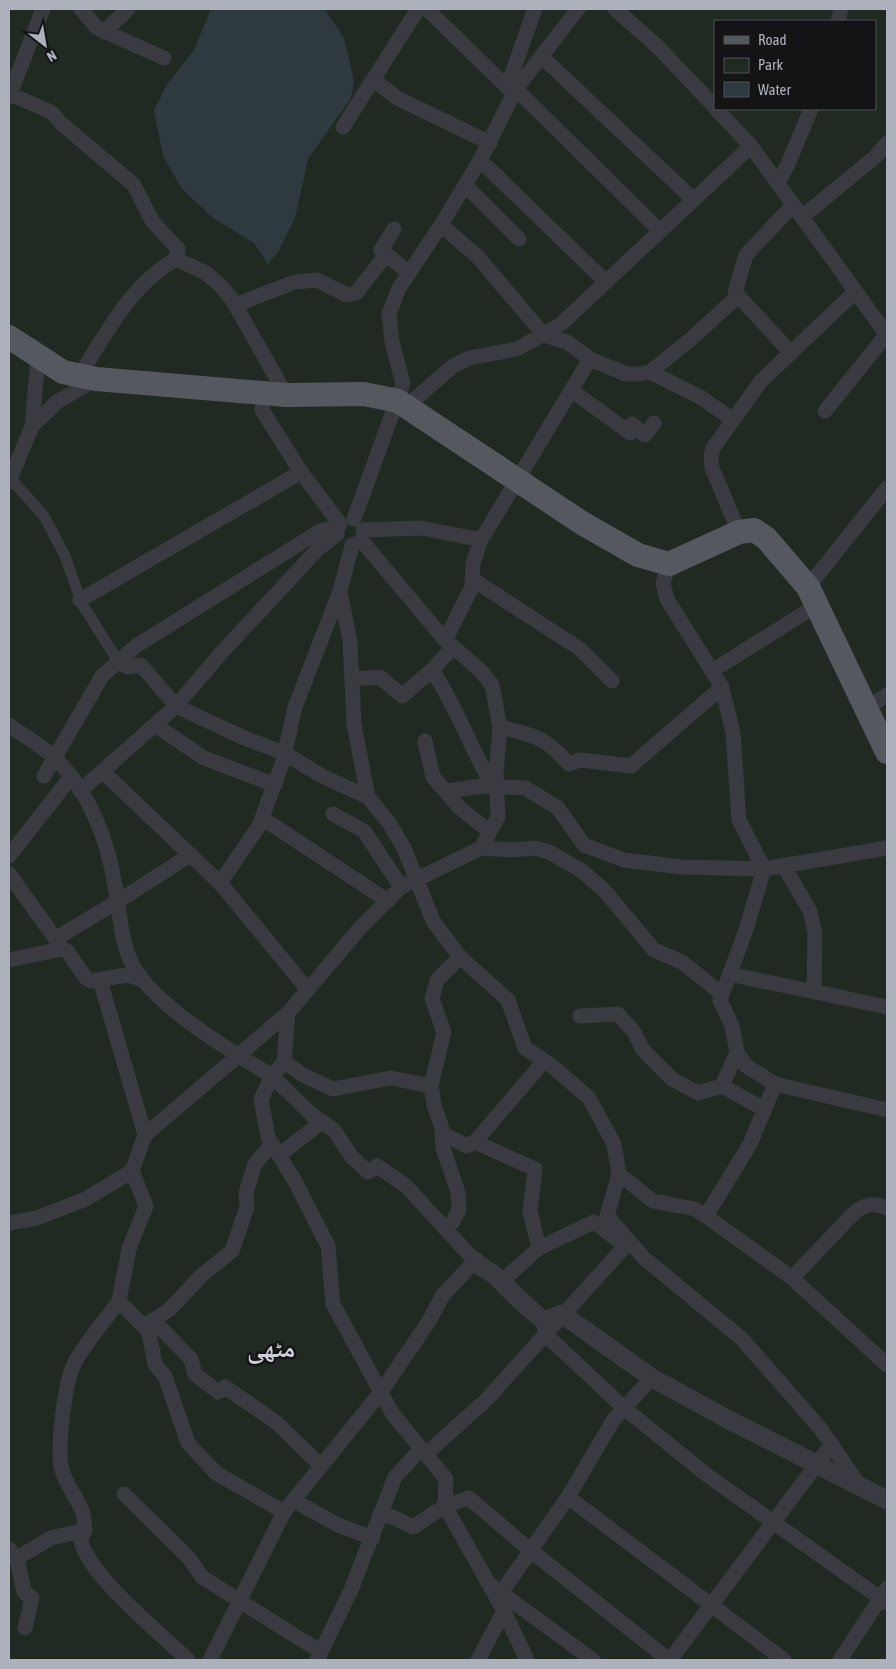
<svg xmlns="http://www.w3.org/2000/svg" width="896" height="1669" viewBox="0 0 896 1669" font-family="'Asap Condensed','Noto Naskh Arabic',sans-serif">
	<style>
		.green { fill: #212a22; fill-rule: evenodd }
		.water { fill: #2f3940 }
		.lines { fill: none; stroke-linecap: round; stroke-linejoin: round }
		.pedestrian { stroke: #3a3b40; stroke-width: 11 }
		.minor { stroke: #3a3b40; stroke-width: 15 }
		.tertiary { stroke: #3a3b40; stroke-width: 19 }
		.primary { stroke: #56585f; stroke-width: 24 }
		.labels { text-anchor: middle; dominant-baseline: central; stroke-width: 5; stroke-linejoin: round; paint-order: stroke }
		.town-label { font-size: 25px; font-weight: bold; fill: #cdd0d7; stroke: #141416 }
	</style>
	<rect width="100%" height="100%" fill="#19191b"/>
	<path class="green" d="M9,9H887V1660H9ZM715,21H875V109H715Z"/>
	<path class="water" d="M211,9H326V11L344,38L354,80L351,98L308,159L295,218L278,252L268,264L254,243L213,218L182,189L163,156L154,110L168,83L194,50Z"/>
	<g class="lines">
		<path class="pedestrian" d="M10,478L44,516L65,556L82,604L118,661"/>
		<path class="minor" d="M81,9L97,28L164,58
			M427,9L514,94
			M535,9L511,76L516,89L660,231
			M615,9L657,46L715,107
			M838,21L841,9
			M104,32L128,9
			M541,56L694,200
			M374,80L397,98L490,143
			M10,94L51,112L62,124L134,185L152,221L178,249L176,259L206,273L221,286L233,301L286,395
			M9,97L43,9
			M716,109L751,146L887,335
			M343,127L418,9
			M480,160L606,282
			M778,183L788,164L811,109
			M465,185L519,239
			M802,217L875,157L887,143
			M441,225L478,257L544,335L567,342L590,359L626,374H640L650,372L691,339L738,296
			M394,229L381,250L409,273
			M235,305L295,282L317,280L347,295L356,293L386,255
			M791,353L735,292L746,255L793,205
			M650,372L702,398L733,420
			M79,376C107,333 130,285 176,259
			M571,390L630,433L632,424L645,435L654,423
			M265,393L262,410L301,472L340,524
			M406,407L453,366L469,358L517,349L561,324L751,146
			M825,411L887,334
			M32,426L57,402L96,379
			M9,482L32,426L38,358
			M354,519L403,384L392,342L389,314L399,288L441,225L480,160L516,89L578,9
			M363,530L422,528L481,540
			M739,532L712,468L711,457L713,448L761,381L855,292
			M337,534L318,549L222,652L176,706L242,737L284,753L324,777L368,797L389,823L404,848L433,921L460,957L508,1000L525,1048L551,1065L589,1098L614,1144L619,1174L607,1216L644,1258L742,1339L820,1428L859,1485
			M361,540L445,640L481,671L492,685L500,727L496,773L498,817L481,848
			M352,545L340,591L350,641L354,724L368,797
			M669,564L663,583L667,599L722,687L733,733L739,820L764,869L887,848
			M472,579L580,649L612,681
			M808,587L887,488
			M80,600L301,472
			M445,640L472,587L473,563L481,540L590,359
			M432,670C457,707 470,748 493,786
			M712,671L817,605
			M352,679L380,677L402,696L432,670L453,647
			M866,708L887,695
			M9,725C25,737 46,748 60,763C91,796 108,842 115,886C121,917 120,953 142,979C172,1016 232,1052 272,1076L261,1099L268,1137L296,1183L328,1246L333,1304L392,1413L446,1479L445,1506L504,1611L527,1660
			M155,725L204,758L275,785
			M500,727C535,736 544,736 569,764L580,760L631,766L722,687
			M425,741L433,777L460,808L490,832
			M102,771L220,883L308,990
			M44,776L102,676L136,646L320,531L338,528
			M80,791L176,706L141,665L127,667L118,661
			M447,791L482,786L525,788L558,808L584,845L624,860L682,867L764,869L746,930L720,1000L732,1026L737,1052L745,1065L775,1084L887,1110
			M333,814L364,831L401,887
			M262,818L388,901
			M9,856L71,777
			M784,866L810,911L815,933L814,992
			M9,874L60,945
			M220,883L259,826L283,761L295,707L340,591
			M55,939L117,902L190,855
			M9,960L62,949L67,951L86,978L91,981L127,975L141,979
			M729,974L887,1007
			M100,980L145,1135
			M580,1016L618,1014L634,1032L643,1050L672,1079L698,1093L722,1086L737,1052
			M284,1062L303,1075L333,1089L391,1078L431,1086
			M722,1086L764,1109
			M443,1134L467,1146L475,1142L535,1169L530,1211L539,1248
			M475,1142L544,1061
			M279,1155L322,1122
			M132,1171L146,1206L129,1249L119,1301L149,1332L155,1365L165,1376L188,1443L216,1473L284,1512
			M619,1174L653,1201L695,1209L706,1216L792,1278L887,1365
			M706,1216L750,1144L775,1084
			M9,1223L37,1218L86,1199L132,1171L145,1135L288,1013L361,927L401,887L481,848L512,850L536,848L551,853L582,871L604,890L654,950L682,962L722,994
			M445,1227L453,1222L459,1209L458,1192L443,1148L442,1128L434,1105L431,1086L444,1032L432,999L437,980L460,957
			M792,1278L855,1212C867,1203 874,1203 887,1208
			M501,1282L539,1248L594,1222L622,1243
			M119,1301C107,1318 82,1347 74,1364C65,1383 56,1450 62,1470C70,1498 93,1508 81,1541C89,1576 160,1633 188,1660
			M153,1320L191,1359L195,1374L218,1392L225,1387L277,1423L321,1466
			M544,1321L545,1334L624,1408L707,1475L887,1603
			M144,1326L169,1310L202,1275L232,1251L247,1207L246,1192L255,1164L272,1144
			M426,1454L486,1400L629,1242
			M124,1494L189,1558L202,1577L321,1652
			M568,1497L784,1660
			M293,1500L338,1525L373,1538
			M380,1514L393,1517L413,1527L445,1506L469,1498L530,1550L669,1660
			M9,1549L17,1558L24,1592L32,1598L25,1628
			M17,1558L51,1538L85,1530
			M493,1587L593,1660
			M501,1593L568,1497L614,1419L652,1378
			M210,1660L284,1512L381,1392L429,1321L443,1295L475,1261L406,1186L377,1166L368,1172L351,1156L334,1130L312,1115L272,1076L284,1062L288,1013
			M317,1660L351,1590L395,1477L421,1449
			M478,1660L504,1611
			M670,1660L832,1444
			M840,1660L887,1588"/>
		<path class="tertiary" d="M475,1261C481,1269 490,1270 497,1277C512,1293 527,1307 544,1321L562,1314L652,1378L733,1422L887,1500"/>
		<path class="primary" d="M9,337L63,372L96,379L286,395L364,394L398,401L582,523L638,555L669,564L739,532L754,530L766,538L808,587L887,752"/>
	</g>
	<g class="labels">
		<g class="town-label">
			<text x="271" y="1348">مٹھی</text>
		</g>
	</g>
	<rect width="896" height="1669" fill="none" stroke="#acb1bb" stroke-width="20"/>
	<rect x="714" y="20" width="162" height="90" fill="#141416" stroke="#515358"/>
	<rect x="724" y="36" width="25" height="8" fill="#56585f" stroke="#515358"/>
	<text x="758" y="45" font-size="15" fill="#acb1bb">Road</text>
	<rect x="724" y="58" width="25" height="15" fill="#212a22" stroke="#515358"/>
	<text x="758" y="70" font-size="15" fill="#acb1bb">Park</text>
	<rect x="724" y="82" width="25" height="15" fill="#2f3940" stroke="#515358"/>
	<text x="758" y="95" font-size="15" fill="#acb1bb">Water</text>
	<g transform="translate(45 45) rotate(149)" stroke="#141416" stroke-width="4" paint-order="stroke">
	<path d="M0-4L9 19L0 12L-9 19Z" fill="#acb1bb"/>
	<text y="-8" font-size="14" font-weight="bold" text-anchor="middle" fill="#acb1bb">N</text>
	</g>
</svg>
